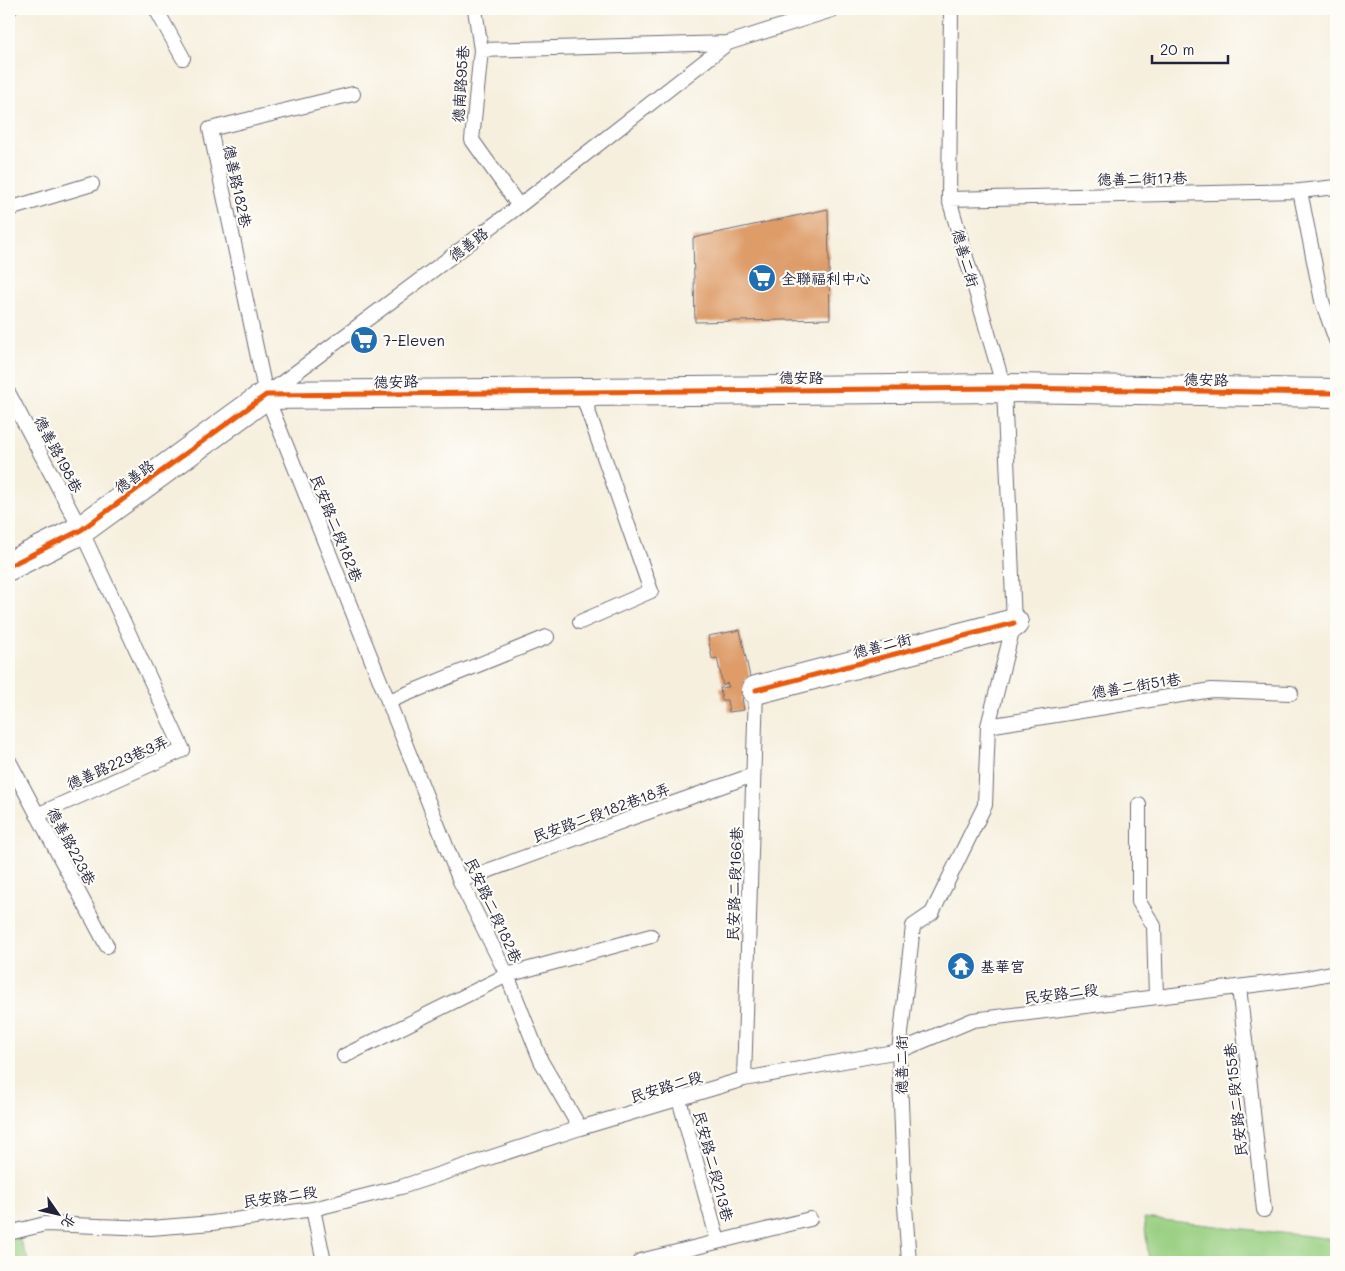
<svg xmlns="http://www.w3.org/2000/svg" width="1345" height="1271" viewBox="0 0 1345 1271" font-family="Mali,'LXGW WenKai TC',sans-serif">
	<style>
		.green { fill: #98cf81; stroke: #5d785e }
		.building { fill: #de9c69 }
		.lines { fill: none; stroke-linecap: round; stroke-linejoin: round }
		.lane-casing { stroke: #6c6a74; stroke-width: 16 }
		.street-casing { stroke: #6c6a74; stroke-width: 30 }
		.lane { stroke: #fff; stroke-width: 14 }
		.street { stroke: #fff; stroke-width: 28 }
		.cycleway-casing { stroke: #fdfcf7; stroke-width: 8 }
		.cycleway { stroke: #e8590c; stroke-width: 5 }
		.labels { text-anchor: middle; dominant-baseline: central; stroke-width: 4.5; stroke-linejoin: round; paint-order: stroke }
		.street-label { font-size: 15px; fill: #22223b; stroke: #fdfcf7 }
		.poi-label { font-size: 15px; fill: #22223b; stroke: #fdfcf7; text-anchor: start }
	</style>
	<rect width="100%" height="100%" fill="#fdfcf7"/>
	<filter id="ink" filterUnits="userSpaceOnUse"><feTurbulence type="fractalNoise" baseFrequency=".02" numOctaves="2"/><feDisplacementMap in="SourceGraphic" scale="10" xChannelSelector="R" yChannelSelector="G"/><feConvolveMatrix kernelMatrix="1 2 1 2 8 2 1 2 1" color-interpolation-filters="sRGB"/></filter>
	<filter id="wash" filterUnits="userSpaceOnUse"><feTurbulence type="fractalNoise" baseFrequency=".0096" numOctaves="4" result="noise"/><feDisplacementMap in="SourceGraphic" scale="20" xChannelSelector="R" yChannelSelector="G"/><feGaussianBlur stdDeviation="1.12" result="paint"/><feColorMatrix in="noise" values="0 0 0 0 0 0 0 0 0 0 0 0 0 0 0 0 0 1.4 0 .05"/><feComposite in="paint" operator="in"/></filter>
	<g filter="url(#wash)">
		<rect width="100%" height="100%" fill="#f6efde"/>
		<path class="green" d="M9,1215L29,1262H9Z
			M1144,1218L1336,1239V1262H1149Z"/>
		<g id="blocks">
			<path class="building" d="M828,209L830,319L695,322L693,238Z
				M740,630L750,677L746,679L749,696L742,698L744,710L729,712L727,700H722L720,688L729,687L727,683L723,686L717,658L712,659L708,636Z"/>
		</g>
	</g>
	<g filter="url(#ink)">
		<use href="#blocks" fill-opacity="0" stroke="#6c6a74" stroke-width="1"/>
		<g class="lines">
			<g class="lane-casing">
				<path id="lane" d="M9,9H10
					M156,9L183,58
					M475,9L481,50L472,140L519,206
					M481,50L728,43
					M353,94L210,129L266,395L460,881L507,975L541,1061L580,1128
					M1300,191L1322,301L1336,340
					M949,199L1300,191L1336,187
					M9,209L92,184
					M271,391L519,206L728,43L835,9
					M9,394L81,530L183,750L37,815
					M580,622L651,591L581,391
					M389,701L547,637
					M988,726L1212,690L1291,693
					M9,761L107,946
					M1139,805V902L1154,926L1156,997
					M460,881L634,817L753,775
					M1239,987L1264,1210
					M344,1056L507,975L651,936
					M744,1079L756,690
					M679,1099L718,1241
					M313,1209L324,1262
					M9,1233L45,1224L151,1228L212,1223L313,1209L401,1187L580,1128L744,1079L899,1051L973,1020L1301,979L1336,972
					M640,1261L810,1219
					M909,1262L905,1206L899,1051L913,926L932,913L985,805L988,726L1014,623L1004,388L949,199L951,9"/>
			</g>
			<g class="street-casing">
				<path id="street" d="M9,566L81,530L266,395L1004,388L1336,393
					M756,690L1014,623"/>
			</g>
			<use href="#lane" class="lane"/>
			<use href="#street" class="street"/>
			<g class="cycleway-casing">
				<path id="cycleway" d="M9,566L81,530L266,395L1004,388L1336,393
					M756,690L1014,623"/>
			</g>
			<use href="#cycleway" class="cycleway"/>
		</g>
	</g>
	<defs>
		<g id="supermarket-disc" transform="scale(1.4375)"><circle r="9.5" fill="#1f6fb2" stroke="#fdfcf7"/><path d="M-6-5.5h2.5l.6 2H6L4.5 2H-2.5L-4.4-4H-6ZM-1.5 3.2a1.3 1.3 0 1 0 .1 0ZM3 3.2a1.3 1.3 0 1 0 .1 0Z" fill="#fff"/></g>
		<g id="temple-disc" transform="scale(1.4375)"><circle r="9.5" fill="#1f6fb2" stroke="#fdfcf7"/><path d="M0-6L5-2H3V0L6.5 2.5H4V6H1.5V3h-3V6H-4V2.5H-6.5L-3 0V-2H-5Z" fill="#fff"/></g>
	</defs>
	<g fill-rule="evenodd">
		<use href="#supermarket-disc" x="762" y="278"/>
		<use href="#supermarket-disc" x="364" y="340"/>
		<use href="#temple-disc" x="961" y="966"/>
	</g>
	<g class="labels">
		<g class="street-label">
			<text transform="translate(460 84) rotate(-86)">德南路95巷</text>
			<text transform="translate(1142 178) rotate(-1)">德善二街17巷</text>
			<text transform="translate(238 186) rotate(78)">德善路182巷</text>
			<text transform="translate(468 244) rotate(-37)">德善路</text>
			<text transform="translate(966 258) rotate(74)">德善二街</text>
			<text x="801" y="377">德安路</text>
			<text transform="translate(1206 379) rotate(1)">德安路</text>
			<text transform="translate(396 381) rotate(-1)">德安路</text>
			<text transform="translate(59 454) rotate(62)">德善路198巷</text>
			<text transform="translate(134 476) rotate(-36)">德善路</text>
			<text transform="translate(337 528) rotate(68)">民安路二段182巷</text>
			<text transform="translate(882 645) rotate(-14)">德善二街</text>
			<text transform="translate(1136 685) rotate(-9)">德善二街51巷</text>
			<text transform="translate(117 762) rotate(-24)">德善路223巷3弄</text>
			<text transform="translate(601 812) rotate(-20)">民安路二段182巷18弄</text>
			<text transform="translate(72 846) rotate(62)">德善路223巷</text>
			<text transform="translate(734 884) rotate(-88)">民安路二段166巷</text>
			<text transform="translate(494 910) rotate(65)">民安路二段182巷</text>
			<text transform="translate(1061 993) rotate(-7)">民安路二段</text>
			<text transform="translate(901 1065) rotate(-90)">德善二街</text>
			<text transform="translate(666 1086) rotate(-17)">民安路二段</text>
			<text transform="translate(1235 1100) rotate(-96)">民安路二段155巷</text>
			<text transform="translate(714 1166) rotate(75)">民安路二段213巷</text>
			<text transform="translate(280 1196) rotate(-8)">民安路二段</text>
		</g>
		<g class="poi-label">
			<text x="781" y="278">全聯福利中心</text>
			<text x="383" y="340">7-Eleven</text>
			<text x="980" y="966">基華宮</text>
		</g>
	</g>
	<rect width="1345" height="1271" fill="none" stroke="#fdfcf7" stroke-width="30"/>
	<g transform="translate(58 1214) rotate(124)" stroke="#fdfcf7" stroke-width="4" paint-order="stroke">
	<path d="M0-4L9 19L0 12L-9 19Z" fill="#22223b"/>
	<text y="-8" font-size="14" font-weight="bold" text-anchor="middle" fill="#22223b">北</text>
	</g>
	<path d="M1152 55v8h76v-8" fill="none" stroke="#22223b" stroke-width="2.5"/>
	<text x="1160" y="55" font-size="15" fill="#22223b" stroke="#fdfcf7" stroke-width="4" paint-order="stroke">20 m</text>
</svg>
